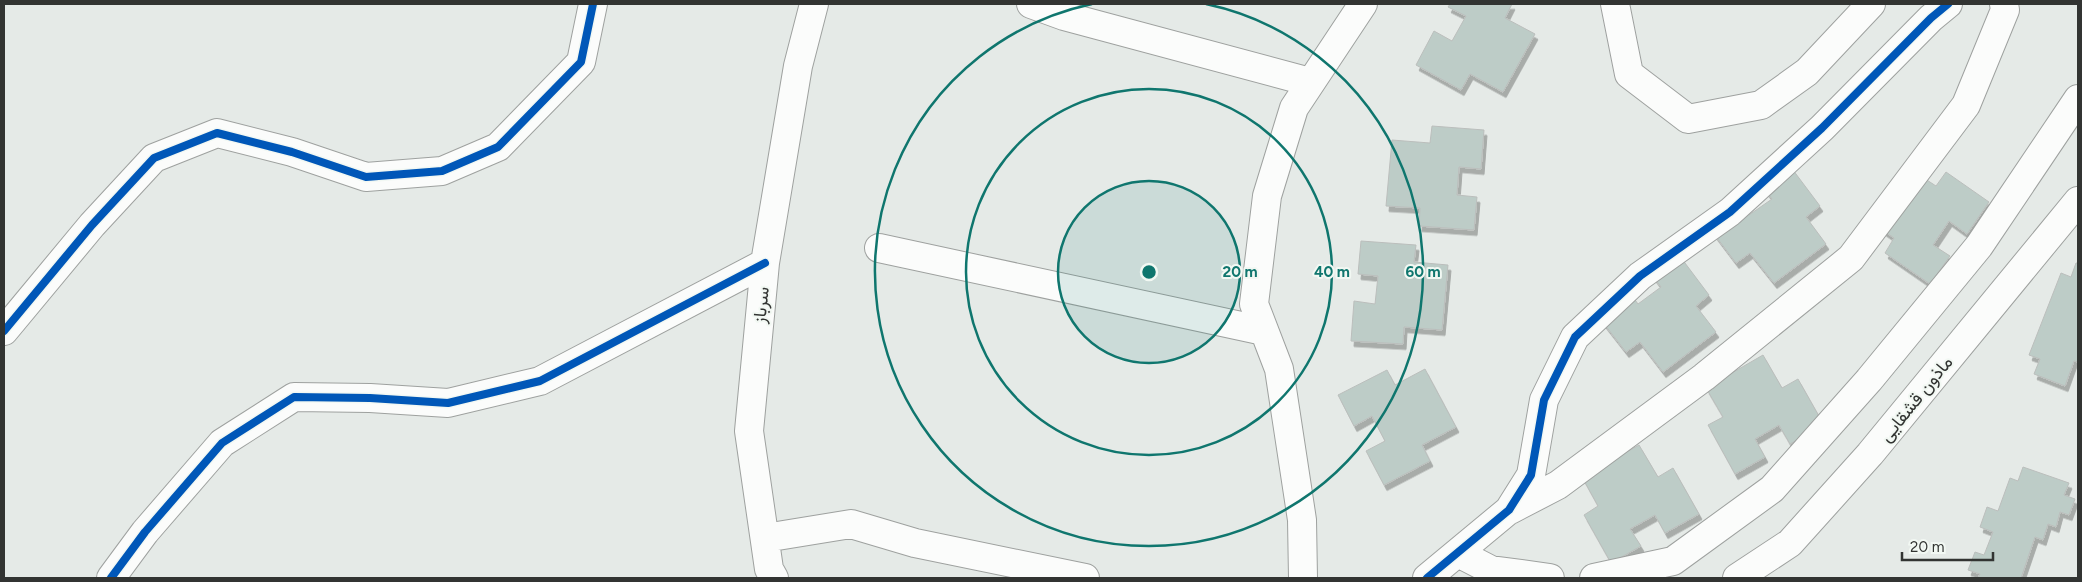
<svg xmlns="http://www.w3.org/2000/svg" width="2082" height="582" viewBox="0 0 2082 582" font-family="Figtree,Vazirmatn,sans-serif">
	<style>
		.building { fill: #bdccc7; stroke: #bbbebc; filter: url(#shadow) }
		.lines { fill: none; stroke-linecap: round; stroke-linejoin: round }
		.minor-casing { stroke: #9ea19f; stroke-width: 30 }
		.minor { stroke: #fbfcfb; stroke-width: 28 }
		.cycleway-casing { stroke: #f2f8f3; stroke-width: 11 }
		.cycleway { stroke: #0057b8; stroke-width: 8 }
		.ring { fill: none; stroke: #0f766e; stroke-width: 2.5 }
		.labels { text-anchor: middle; dominant-baseline: central; stroke-width: 4; stroke-linejoin: round; paint-order: stroke }
		.street-label { font-size: 18px; fill: #323432; stroke: #f2f8f3 }
		.centre { fill: #0f766e; stroke: #f2f8f3; stroke-width: 2.5 }
		.ring-label { font-size: 15px; text-anchor: middle; font-weight: bold; fill: #0f766e; stroke: #f2f8f3; stroke-width: 4; stroke-linejoin: round; paint-order: stroke }
	</style>
	<defs>
		<filter id="shadow"><feDropShadow dx="3" dy="5.5" stdDeviation="0" flood-color="#0004"/></filter>
	</defs>
	<rect width="100%" height="100%" fill="#e5eae7"/>
	<path class="building" d="M1450,4H1512L1505,18L1535,34L1503,92L1470,74L1461,90L1416,65L1434,31L1452,41L1466,16L1448,7Z
		M1432,126L1484,130L1481,169L1459,167L1457,195L1477,197L1474,230L1419,226L1420,208L1386,206L1392,140L1430,143Z
		M1787,162L1820,206L1806,217L1826,244L1774,283L1750,253L1736,263L1705,222L1736,199L1749,215L1772,199L1760,183Z
		M1904,165L1936,186L1946,172L1989,202L1967,234L1949,221L1933,245L1950,256L1930,284L1885,253L1894,238L1867,219Z
		M1361,241L1416,245L1414,262L1448,265L1442,330L1404,327L1403,344L1351,341L1354,301L1375,304L1378,276L1358,274Z
		M1676,251L1709,295L1696,306L1716,332L1663,372L1640,342L1626,352L1594,311L1626,287L1638,304L1661,287L1649,271Z
		M2076,263H2078V362L2074,361L2065,386L2034,374L2040,359L2029,355L2061,273L2071,277Z
		M1763,355L1782,388L1798,379L1824,425L1790,444L1779,425L1755,439L1765,457L1735,474L1708,425L1723,417L1706,388Z
		M1425,369L1456,427L1422,445L1430,461L1384,485L1366,451L1385,441L1372,416L1354,426L1338,395L1387,370L1395,385Z
		M1639,445L1658,477L1673,468L1699,514L1665,533L1655,515L1630,529L1641,546L1611,563L1584,515L1598,506L1582,477Z
		M2023,467L2069,483L2064,495L2075,499L2069,515L2060,512L2056,527L2048,524L2043,540L2035,537L2021,578H1978L1980,574L1968,570L1975,552L1984,555L1993,532L1980,527L1987,507L1998,511L2010,478L2018,481Z"/>
	<g class="lines">
		<g class="minor-casing">
			<path id="minor" d="M1031,4L1064,16L1310,82
				M1615,4L1629,74L1688,119L1761,105L1807,72L1871,4
				M879,248L1264,331
				M4,331L92,225L154,158L217,133L292,152L366,177L442,171L498,147L581,62L593,4
				M1510,510L1558,485L1704,377L1851,258L1966,105L2005,10L2004,4
				M765,538L851,524L915,543L1085,578
				M1458,553L1491,570L1550,578
				M111,578L145,532L222,443L294,397L370,398L448,403L540,381L765,263
				M774,578L769,569L749,431L765,263L798,66L814,4
				M1303,578L1302,520L1279,369L1254,304L1267,196L1294,108L1363,4
				M1427,578L1509,510L1531,475L1544,400L1575,337L1640,276L1730,212L1822,128L1931,18L1948,4
				M1594,578L1673,561L1772,489L1869,380L1979,246L2078,99
				M1737,578L1790,543L1870,454L2078,201"/>
		</g>
		<use href="#minor" class="minor"/>
		<g class="cycleway-casing">
			<path id="cycleway" d="M4,331L92,225L154,158L217,133L292,152L366,177L442,171L498,147L581,62L593,4
				M111,578L145,532L222,443L294,397L370,398L448,403L540,381L765,263
				M1427,578L1509,510L1531,475L1544,400L1575,337L1640,276L1730,212L1822,128L1931,18L1948,4"/>
		</g>
		<use href="#cycleway" class="cycleway"/>
	</g>
	<circle cx="1149" cy="272" r="91" fill="#0f766e" fill-opacity=".12"/>
	<g class="ring">
		<circle cx="1149" cy="272" r="91"/>
		<circle cx="1149" cy="272" r="183"/>
		<path d="M1206 4A274 274 0 1 1 1092 4"/>
	</g>
	<g class="labels">
		<g class="street-label">
			<text transform="translate(761 305) rotate(-84)">سرباز</text>
			<text transform="translate(1916 399) rotate(-51)">ماذون قشقایی</text>
		</g>
	</g>
	<circle cx="1149" cy="272" r="8" class="centre"/>
	<g class="ring-label">
		<text x="1240" y="277">20 m</text>
		<text x="1332" y="277">40 m</text>
		<text x="1423" y="277">60 m</text>
	</g>
	<rect width="2082" height="582" fill="none" stroke="#323432" stroke-width="10"/>
	<path d="M1902 552v8h91v-8" fill="none" stroke="#323432" stroke-width="2.5"/>
	<text x="1910" y="552" font-size="15" fill="#323432" stroke="#f2f8f3" stroke-width="4" paint-order="stroke">20 m</text>
</svg>
